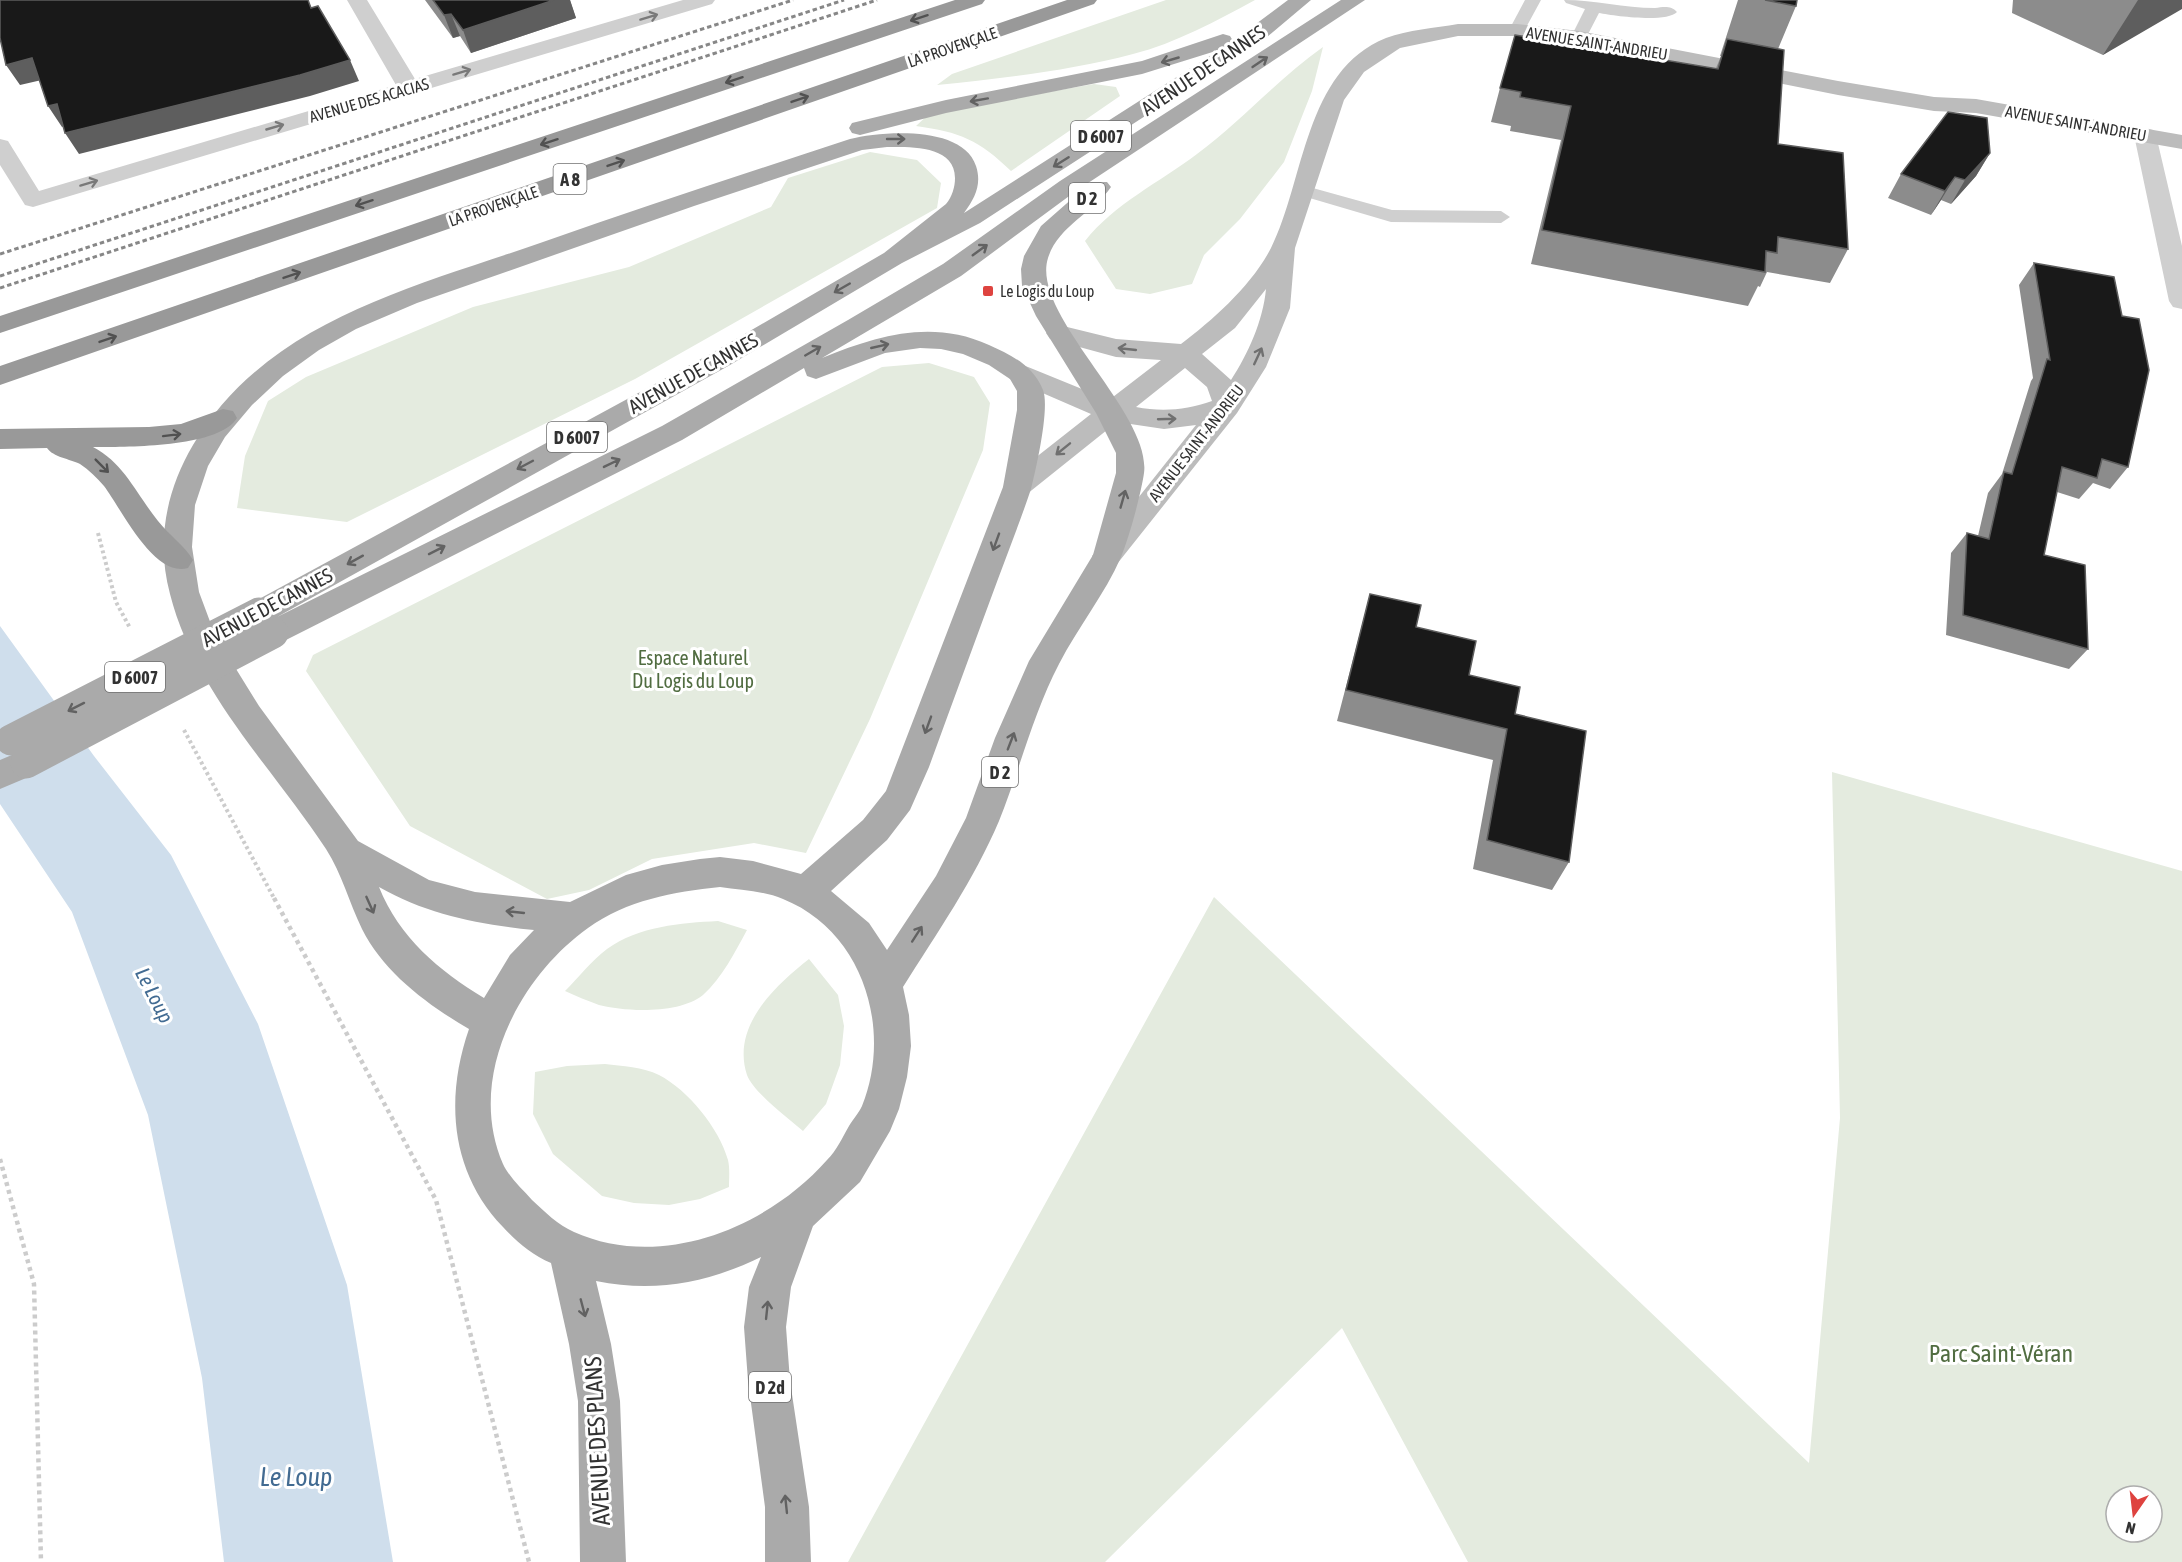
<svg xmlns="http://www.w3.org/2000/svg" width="2182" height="1562" viewBox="0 0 2182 1562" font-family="'Asap Condensed',sans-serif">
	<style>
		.green { fill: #e4ebdf; fill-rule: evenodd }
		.water { fill: #cfdeec }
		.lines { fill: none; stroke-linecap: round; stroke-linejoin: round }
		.path-far1 { stroke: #ccc; stroke-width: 4; stroke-dasharray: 3 3; stroke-linecap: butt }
		.path { stroke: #ccc; stroke-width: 4.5; stroke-dasharray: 4 4; stroke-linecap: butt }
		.lane { fill: #cfcfcf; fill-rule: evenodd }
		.street { fill: #cfcfcf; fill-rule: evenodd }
		.secondary { fill: #bcbcbc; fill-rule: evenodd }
		.primary { fill: #aaa; fill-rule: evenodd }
		.highway { fill: #999; fill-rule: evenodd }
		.rail { stroke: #878787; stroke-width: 3; stroke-dasharray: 4.5 3; stroke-linecap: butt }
		.primary-bridge { stroke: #aaa; stroke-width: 31 }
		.wall { fill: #8c8c8c }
		.shaded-wall { fill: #5e5e5e }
		.building { fill: #191919; stroke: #5e5e5e; stroke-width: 1.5 }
		.oneway { stroke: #797979 }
		.oneway2 { stroke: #515151 }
		.oneway3 { stroke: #626262 }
		.oneway4 { stroke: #707070 }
		.poi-dot { fill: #de433f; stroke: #fff; stroke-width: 2 }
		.labels { text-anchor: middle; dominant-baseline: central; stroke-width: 6; stroke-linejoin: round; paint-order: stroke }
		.far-street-label { font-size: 16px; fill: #323232; stroke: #fff }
		.far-poi-label { font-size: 16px; fill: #323232; stroke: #fff; text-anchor: start }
		.shield { fill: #fff; stroke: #707070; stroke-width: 1.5 }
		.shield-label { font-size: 18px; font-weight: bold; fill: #323232 }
		.street-label { font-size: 20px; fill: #323232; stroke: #fff }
		.park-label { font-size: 20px; fill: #516d41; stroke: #fff }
		.water-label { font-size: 21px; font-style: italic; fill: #426b92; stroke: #fff }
		.near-park-label { font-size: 24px; fill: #516d41; stroke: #fff }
		.near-street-label { font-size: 24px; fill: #323232; stroke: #fff }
		.near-water-label { font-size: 26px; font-style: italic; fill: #426b92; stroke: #fff }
	</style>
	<rect width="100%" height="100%" fill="#fff"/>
	<path class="green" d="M1166,0H1255C1216,21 1176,43 1133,54C1069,71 1003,78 937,85L952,74Z
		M1323,47L1312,91L1284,162L1240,219L1204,255L1192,284L1150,294L1116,289L1085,241C1114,204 1160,182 1197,154C1241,121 1278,79 1323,47Z
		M1094,84L1116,87L1120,96L1011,171C979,140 960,132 916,126L930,113Z
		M870,152L917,160L941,183L937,208L635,379L347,522L237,508L245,456L268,401L306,377L473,307L629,267L771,207L788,178Z
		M929,363L974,377L990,403L983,450L870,719L806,853L754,843L652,859L589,890L547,899L410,826L306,671L313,655L882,367Z
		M1832,772L2182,871V1562H1468L1342,1328L1105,1562H848L1214,897L1809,1463L1840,1118ZM2116,1496H2152V1532H2116Z
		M718,921L747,930C735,952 722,978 703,995C680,1014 626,1012 599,1005C588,1001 576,996 565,991C578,978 592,960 607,949C639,926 681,923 718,921Z
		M809,959L838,995L844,1026L840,1065L826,1104L803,1131C789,1119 753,1092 747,1075C731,1026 775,986 809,959Z
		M605,1064C622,1066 643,1067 659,1075C688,1090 719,1128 728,1160C730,1168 729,1179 729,1187L700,1199L669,1205L634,1203L602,1196L553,1154L533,1114L535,1072L567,1066Z"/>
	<path class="water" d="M0,626L94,756L171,855L258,1024L347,1285L393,1562H224L202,1378L148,1115L72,912L0,804Z"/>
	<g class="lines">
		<path class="path-far1" d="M98,533L116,602L130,628
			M184,730L275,900"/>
		<path class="path" d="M274,898L436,1200L529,1562
			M0,1159L34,1284L41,1562"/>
		<path class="lane" d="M1525,0H1541L1523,33H1511L1509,30Z
			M1564,0C1595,0 1624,8 1655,8C1663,7 1671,5 1677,12C1667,23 1614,16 1599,13L1585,40L1579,42L1571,37L1585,9L1566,3Z
			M1302,185L1392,210L1501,211L1510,217L1501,223L1391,222L1296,194L1293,190Z"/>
		<path class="street" d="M347,0H367L415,79L683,0H715L712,4L33,207L25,205L0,165V139L8,141L39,191L396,85Z
			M2145,128L2153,130L2156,135L2182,246V309L2173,307L2169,301L2134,135L2137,130Z"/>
		<path class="secondary" d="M1458,24H1517L1579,31L1838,81L1934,97L1976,99L2182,135V149L1976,113L1934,111L1838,95L1579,43L1517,36H1458L1400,48L1364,72L1344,100L1295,248L1290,308L1266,367L1237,413L1117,564L1107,567L1097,564L1092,556L1196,425L1164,429L1117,422L1027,494L1017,497L1007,494L1003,487L1007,480L1091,414L1010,379L1006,373L1010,367L1019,364L1028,367L1109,400L1161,360L1116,357L1050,339L1046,333L1050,327L1059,325L1116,339L1181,344C1214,319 1252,285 1271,248C1305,180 1304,71 1386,38C1408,30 1435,28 1458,24ZM1266,289C1263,321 1248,354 1231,380L1202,354L1235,328ZM1185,368L1207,387L1212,401C1187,410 1162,412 1136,407Z"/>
		<path class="primary" d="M1288,0H1311L1267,37L980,223L902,263L730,365L277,617L662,426L848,320L943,264L1060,181L1341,0H1365L1076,191L961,276L822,358C877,336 931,319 989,345C1011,355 1033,365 1043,390C1050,408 1036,469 1031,489C1021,519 1009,549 998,579C975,641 952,704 929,767L910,810L887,840L831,891L869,923L887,950L936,876L966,818L995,738L1029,661L1093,555L1116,473V453L1096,413L1036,316L1022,286L1021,269L1024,256L1041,226L1091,182H1107L1111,187C1093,213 1058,226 1048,258C1030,315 1152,413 1144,473C1141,494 1129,538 1121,557C1105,594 1078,627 1059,664C1033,714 1020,769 999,821C974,880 937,933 903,987L909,1015L911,1046L907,1077L899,1109L890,1131L860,1182L813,1226L791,1287L786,1327L790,1381L809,1507L811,1562H765V1507L748,1381L744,1327L749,1287L761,1257C707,1283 655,1293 596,1281L611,1344L620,1401L626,1562H580L578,1401L569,1344L551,1263C532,1255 517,1242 503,1227C450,1172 445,1098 469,1029C428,1005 384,973 362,929C349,902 342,874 326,849C272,767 195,692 170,594C156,542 166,491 193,445C267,320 415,287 543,242C645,206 747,173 850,139C882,131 963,125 976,166C982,184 975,198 964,213L1219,50L1142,74L946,113L860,135L852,133L849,128L852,123L946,100L1142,61L1223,34L1230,36L1233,41ZM887,147C910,147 955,145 955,178C955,187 952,197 946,204L884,253L712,353L248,605L244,613L248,621L259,625L267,622L262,625L258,633L262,641L273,645L284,641L682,440L804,368L807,376L816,379L885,353L920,348L941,349L963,354L989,365L1010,379L1017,391V410L1003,487L886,791L863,820L801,874L753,861L720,857L700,859L662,865L626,875L570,902L475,892L429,880L358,841L259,706L215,635L199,592L192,547L195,505L208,466L225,437L252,405L283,376L319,350L356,329L417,303L694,206L862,150ZM379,887C428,915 478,924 534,930L510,955L484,998C439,971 399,937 379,887ZM720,887C741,890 764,891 783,899C863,931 893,1029 862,1106C859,1113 853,1119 849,1126C842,1138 837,1150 827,1160C767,1228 661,1271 574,1232C558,1225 545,1212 532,1200C522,1189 509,1177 503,1164C466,1079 518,978 588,928C627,900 673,892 720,887Z
			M26,749L38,753L42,763L38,773L0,789V760Z"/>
		<path class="highway" d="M955,0H985L982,4L0,333V316Z
			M1067,0H1097L1094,4L0,385V366Z
			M223,409L233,411L237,418C219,448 125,447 93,447C124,463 137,495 158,521C169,535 184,545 193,560L188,568C154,578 122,510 104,486C97,478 89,470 80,464C70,459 53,457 47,448L0,449V429L149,427L181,424Z"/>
		<path class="rail" d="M0,254L793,0
			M0,276L844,0
			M0,288L877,0"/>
		<path class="primary-bridge" d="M11,740L259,613
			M26,763L273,633"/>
	</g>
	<path class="wall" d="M425,0H570L576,18L471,53L460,36L453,38Z
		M1738,0H1797L1796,6L1778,49V144L1848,249L1830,283L1767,272L1760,287L1758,286L1748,306L1531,264L1561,140L1510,131L1511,126L1491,122L1500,88L1716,68L1721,56H1720Z
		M2013,0H2182L2103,55L2012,13Z
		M1990,153L1976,176L1951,204L1941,200L1931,215L1888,198L1901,174Z
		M2034,263L2128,467L2110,489L2093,483L2079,499L2057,492L2044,555L2088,649L2069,669L1946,635L1951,553L1967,533L1978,536L1988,493L2002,474L2031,381L2033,378L2019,285Z
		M1370,594L1416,627L1469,675L1515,714L1569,862L1552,890L1473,869L1493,760L1337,721Z"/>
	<path class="shaded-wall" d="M554,0H570L576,18L471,53L463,30Z
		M2138,0H2182V9L2103,55Z
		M451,14L460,36L453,38L444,15Z
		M32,58L46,79L20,85L6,65Z
		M350,60L359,81L310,96L79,154L65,133Z
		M57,104L71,124L62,127L48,106Z
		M1990,153L1976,176L1951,204L1965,180Z
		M1955,177L1941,200L1931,215L1945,191Z"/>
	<path class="building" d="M0,0H308L311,8L318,6L350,60L300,75L65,133L57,104L48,106L32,58L6,65L0,38Z
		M433,0H554L463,30L451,14L444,15Z
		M1765,0H1797L1796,6Z
		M1515,35L1718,69L1727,39L1784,50L1778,144L1843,153L1848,249L1778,237L1777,253L1766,251L1765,272L1542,230L1571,106L1520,97L1521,92L1500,88Z
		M1948,112L1987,118L1990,153L1965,180L1955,177L1945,191L1901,174Z
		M2034,263L2114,277L2122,316L2139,319L2149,370L2128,467L2102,459L2097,478L2062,467L2044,555L2085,565L2088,649L1963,615L1967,533L1989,539L2004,472L2012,474L2047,359L2050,360Z
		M1370,594L1421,605L1416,627L1476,641L1469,675L1520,687L1515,714L1586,731L1569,862L1487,840L1507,729L1346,690Z"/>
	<defs><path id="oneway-shaft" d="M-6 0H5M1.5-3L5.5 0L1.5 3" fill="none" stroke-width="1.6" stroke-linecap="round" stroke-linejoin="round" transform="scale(1.5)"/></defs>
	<g class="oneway">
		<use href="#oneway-shaft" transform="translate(649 17) rotate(-17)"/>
		<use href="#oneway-shaft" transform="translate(462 72) rotate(-17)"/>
		<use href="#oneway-shaft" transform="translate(275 127) rotate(-16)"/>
		<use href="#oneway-shaft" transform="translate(89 183) rotate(-17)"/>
	</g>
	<g class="oneway2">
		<use href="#oneway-shaft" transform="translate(919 18) rotate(162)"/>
		<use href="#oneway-shaft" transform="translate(734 80) rotate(162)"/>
		<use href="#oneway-shaft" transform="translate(800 99) rotate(-19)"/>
		<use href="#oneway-shaft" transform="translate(549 142) rotate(162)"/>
		<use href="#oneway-shaft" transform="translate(616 163) rotate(-19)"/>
		<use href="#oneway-shaft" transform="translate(364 203) rotate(162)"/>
		<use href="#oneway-shaft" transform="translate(292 275) rotate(-19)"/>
		<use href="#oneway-shaft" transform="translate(108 339) rotate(-19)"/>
		<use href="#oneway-shaft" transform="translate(172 435) rotate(-7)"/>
		<use href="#oneway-shaft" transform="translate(102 466) rotate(45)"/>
	</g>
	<g class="oneway3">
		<use href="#oneway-shaft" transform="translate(1170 60) rotate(164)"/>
		<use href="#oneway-shaft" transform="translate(1260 62) rotate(-34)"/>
		<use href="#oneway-shaft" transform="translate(979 100) rotate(170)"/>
		<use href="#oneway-shaft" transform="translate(896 139)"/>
		<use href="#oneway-shaft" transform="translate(1061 162) rotate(148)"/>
		<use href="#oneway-shaft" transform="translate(980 250) rotate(-36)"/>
		<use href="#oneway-shaft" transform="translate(842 288) rotate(150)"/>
		<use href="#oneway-shaft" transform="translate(880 346) rotate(-13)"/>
		<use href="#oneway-shaft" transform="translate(813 351) rotate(-30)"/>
		<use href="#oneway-shaft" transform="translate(612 463) rotate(-26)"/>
		<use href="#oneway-shaft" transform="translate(525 465) rotate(152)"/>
		<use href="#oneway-shaft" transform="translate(1123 499) rotate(-74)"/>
		<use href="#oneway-shaft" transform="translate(996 542) rotate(110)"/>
		<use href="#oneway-shaft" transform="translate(437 550) rotate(-27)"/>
		<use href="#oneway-shaft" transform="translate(355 560) rotate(151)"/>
		<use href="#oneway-shaft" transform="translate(76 707) rotate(153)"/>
		<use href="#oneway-shaft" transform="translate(928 725) rotate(110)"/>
		<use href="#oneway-shaft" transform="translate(1011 741) rotate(-69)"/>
		<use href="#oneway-shaft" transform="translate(370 905) rotate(66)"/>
		<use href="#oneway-shaft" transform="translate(515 912) rotate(-174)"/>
		<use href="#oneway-shaft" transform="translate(917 934) rotate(-57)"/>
		<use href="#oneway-shaft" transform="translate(583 1308) rotate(75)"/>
		<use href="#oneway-shaft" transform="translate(767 1310) rotate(-84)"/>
		<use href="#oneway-shaft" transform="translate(786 1504) rotate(-96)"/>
	</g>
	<g class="oneway4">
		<use href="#oneway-shaft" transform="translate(1127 349) rotate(-174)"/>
		<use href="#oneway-shaft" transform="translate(1258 356) rotate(-65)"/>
		<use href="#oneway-shaft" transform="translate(1167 419) rotate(-2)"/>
		<use href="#oneway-shaft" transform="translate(1063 449) rotate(141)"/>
	</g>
	<rect class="poi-dot" x="982" y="285" width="12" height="12" rx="3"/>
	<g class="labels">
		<g class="far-street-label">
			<text transform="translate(1597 43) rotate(9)">AVENUE SAINT-ANDRIEU</text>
			<text transform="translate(952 47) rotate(-19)">LA PROVENÇALE</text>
			<text transform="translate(369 100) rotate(-16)">AVENUE DES ACACIAS</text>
			<text transform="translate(2076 123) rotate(10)">AVENUE SAINT-ANDRIEU</text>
			<text transform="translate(493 206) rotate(-19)">LA PROVENÇALE</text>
			<text transform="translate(1196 443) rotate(-52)">AVENUE SAINT-ANDRIEU</text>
		</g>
		<g class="far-poi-label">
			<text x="1000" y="291">Le Logis du Loup</text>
		</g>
		<g class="shield">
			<rect x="1071" y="121" width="60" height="30" rx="4.5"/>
			<rect x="553.5" y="164" width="33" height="30" rx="4.5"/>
			<rect x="1069" y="183" width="36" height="30" rx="4.5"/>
			<rect x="547" y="422" width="60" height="30" rx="4.5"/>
			<rect x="105" y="662" width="60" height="30" rx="4.5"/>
			<rect x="982" y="757" width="36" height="30" rx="4.5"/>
			<rect x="749" y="1372" width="42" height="30" rx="4.5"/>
		</g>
		<g class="shield-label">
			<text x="1101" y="136">D 6007</text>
			<text x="570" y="179">A 8</text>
			<text x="1087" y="198">D 2</text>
			<text x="577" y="437">D 6007</text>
			<text x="135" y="677">D 6007</text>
			<text x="1000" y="772">D 2</text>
			<text x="770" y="1387">D 2d</text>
		</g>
		<g class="street-label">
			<text transform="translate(1203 70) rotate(-34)">AVENUE DE CANNES</text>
			<text transform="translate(693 373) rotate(-29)">AVENUE DE CANNES</text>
			<text transform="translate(267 607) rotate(-28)">AVENUE DE CANNES</text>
		</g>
		<g class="park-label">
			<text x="693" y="657">Espace Naturel<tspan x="693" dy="23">Du Logis du Loup</tspan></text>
		</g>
		<g class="water-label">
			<text transform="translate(155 995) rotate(63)">Le Loup</text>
		</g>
		<g class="near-park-label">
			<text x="2001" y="1353">Parc Saint-Véran</text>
		</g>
		<g class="near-street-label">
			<text transform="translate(597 1441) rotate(-93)">AVENUE DES PLANS</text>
		</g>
		<g class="near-water-label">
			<text x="296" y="1477">Le Loup</text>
		</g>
	</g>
	<g transform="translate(2134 1514) rotate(194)"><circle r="28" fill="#ffffff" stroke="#adadad" stroke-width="1.5"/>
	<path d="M0-4.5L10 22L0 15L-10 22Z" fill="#de433f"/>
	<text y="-9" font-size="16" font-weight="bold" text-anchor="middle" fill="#323232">N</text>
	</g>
</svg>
